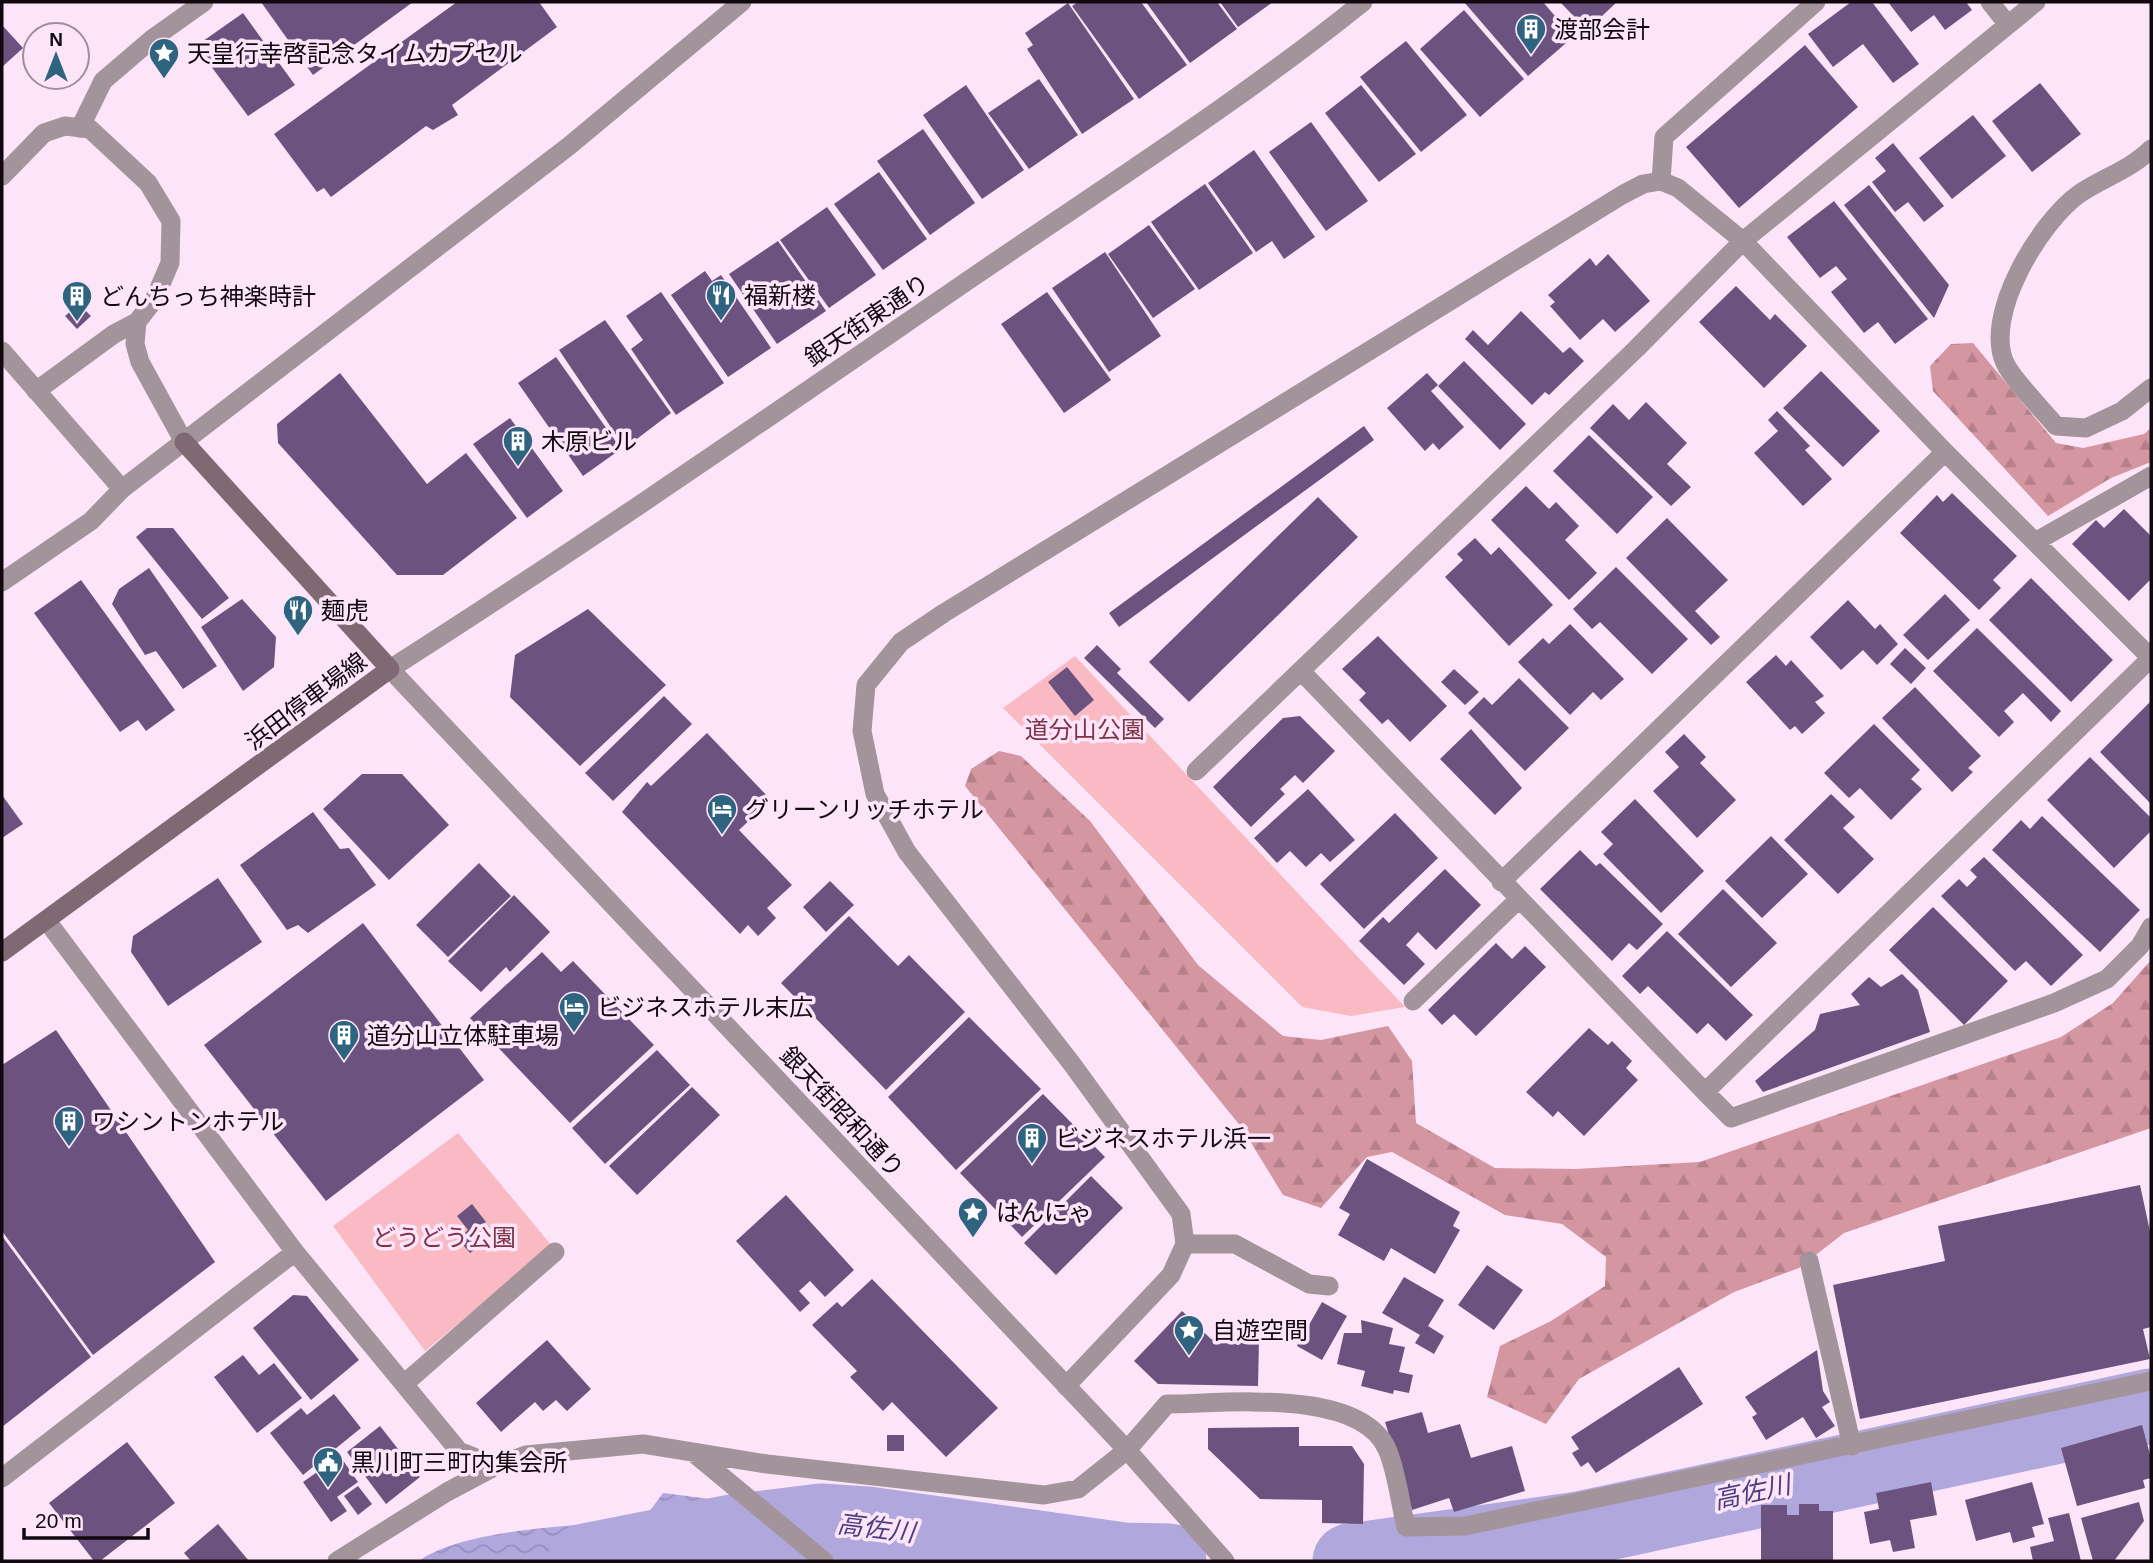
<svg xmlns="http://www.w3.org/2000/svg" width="2153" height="1563" viewBox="0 0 2153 1563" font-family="Arial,'Noto Sans JP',sans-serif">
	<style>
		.forest { fill: url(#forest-firs) }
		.park { fill: #f9bac4 }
		.water { fill: url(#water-waves) }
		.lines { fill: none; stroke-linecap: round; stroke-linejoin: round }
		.river { stroke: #b0a8dd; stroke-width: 75 }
		.building { fill: #6c527e }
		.service { stroke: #a3939a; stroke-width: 19 }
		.minor { stroke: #a3939a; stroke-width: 19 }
		.tertiary { stroke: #a3939a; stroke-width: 19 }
		.secondary { stroke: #7f6973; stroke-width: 19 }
		.labels { text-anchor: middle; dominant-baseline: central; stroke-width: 7; stroke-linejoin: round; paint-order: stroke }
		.poi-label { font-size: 24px; fill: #110810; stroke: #fce5f9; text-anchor: start }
		.street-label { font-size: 24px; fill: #110810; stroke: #fce5f9 }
		.park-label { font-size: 24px; fill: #7e3245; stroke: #fce5f9 }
		.water-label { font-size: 26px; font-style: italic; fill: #4d3e7f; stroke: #fce5f9 }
	</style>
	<defs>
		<pattern id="forest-firs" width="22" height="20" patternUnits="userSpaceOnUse" patternTransform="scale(1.75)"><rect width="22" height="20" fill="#d496a1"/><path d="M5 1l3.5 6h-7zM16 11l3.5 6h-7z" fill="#b5808a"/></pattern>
		<pattern id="water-waves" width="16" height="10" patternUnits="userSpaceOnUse" patternTransform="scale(1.75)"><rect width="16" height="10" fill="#b0a8dd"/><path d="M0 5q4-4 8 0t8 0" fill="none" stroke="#968fbd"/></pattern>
	</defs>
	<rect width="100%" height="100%" fill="#fce5f9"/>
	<path class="forest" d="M1973,343L2056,443L2083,448L2144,434L2151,428V462L2111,478L2048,516L1933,391L1930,366L1951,344Z
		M999,751L1021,756L1090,821L1198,965L1283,1036L1321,1040L1388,1026L1412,1061L1416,1123L1495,1168L1575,1169L1700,1162L2061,1037L2113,1003L2151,960V1128L1844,1233L1799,1268L1734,1292L1579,1379L1546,1424L1487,1397L1500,1346L1551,1321L1605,1286L1606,1257L1562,1224L1505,1215L1392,1152L1367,1157L1321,1208L1283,1195L1242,1128L965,786L971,769Z"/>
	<path class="park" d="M1075,656L1405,1007L1351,1016L1302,1007L1003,708Z
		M458,1133L552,1246L425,1351L333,1226Z"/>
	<path class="water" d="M663,1493L791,1509L823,1531C787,1527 781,1538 757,1561H419C464,1528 586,1525 643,1520Z"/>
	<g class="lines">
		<path class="river" d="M585,1561L732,1532L821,1521L867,1524L1123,1560L1169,1561
			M1350,1561L1580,1529L2151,1406"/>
	</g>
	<path class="building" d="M261,2H413L313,75Z
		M457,2H539L557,27L452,105L458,115L433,130L426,126L331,197L324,188L317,192L274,134Z
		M1078,2H1141L1187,65L1139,99L1072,6Z
		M1146,2H1217L1237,29L1190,63Z
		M1220,2H1273L1238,27Z
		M1464,2H1543L1573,37L1528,76Z
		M1560,2H1617L1587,30Z
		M1851,2H1872L1919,64L1893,83L1863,44L1833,67L1808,34Z
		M1888,2H1966L1972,10L1945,30L1934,15L1911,32Z
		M1068,3L1134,99L1082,134L1027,49L1033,45L1025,33Z
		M1464,10L1524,79L1480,117L1420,49Z
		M243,13L295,85L248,116L196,46Z
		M2,25L23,48L2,67Z
		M1406,41L1467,115L1421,152L1360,77Z
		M1805,45L1858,107L1739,208L1686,147Z
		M1039,79L1078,135L1029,169L988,113Z
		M2040,83L2081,134L2032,172L1992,121Z
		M966,85L1024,170L982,199L923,115Z
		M1361,85L1416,154L1379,182L1325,113Z
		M1973,115L2006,156L1952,199L1919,158Z
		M1311,122L1368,201L1326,231L1269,152Z
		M923,129L975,203L930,235L877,161Z
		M1893,143L1944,206L1924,222L1908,202L1895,212L1872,182L1886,171L1875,158Z
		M1254,150L1315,237L1284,259L1272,241L1256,252L1208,183Z
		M879,172L927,239L883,270L834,204Z
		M1205,184L1253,253L1199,290L1151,222Z
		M1869,185L1949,285L1934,318L1844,205Z
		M1834,201L1928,319L1895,344L1878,322L1864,333L1831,292L1847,279L1836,266L1820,278L1787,237Z
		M827,207L876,275L829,308L780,240Z
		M1149,225L1195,289L1153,318L1108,254Z
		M778,241L826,311L777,344L729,274Z
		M1105,252L1161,336L1109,372L1052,288Z
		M1608,254L1650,301L1615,332L1603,319L1580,340L1550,306L1555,302L1548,295L1590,258L1596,266Z
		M705,271L712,281L721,275L771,348L728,377L671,295Z
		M1736,286L1770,320L1775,314L1807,346L1764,388L1699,322Z
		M661,292L724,383L676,415L631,349L643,340L626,316Z
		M1047,292L1111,380L1064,413L1001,324Z
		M79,304L91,316L77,329L65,316Z
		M1521,311L1563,353L1570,347L1584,361L1549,395L1545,392L1532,405L1465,339L1473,330L1488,345Z
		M605,320L671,413L625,448L559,350Z
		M556,357L621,449L583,476L518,383Z
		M1464,361L1526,424L1500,450L1438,386Z
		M1821,371L1880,431L1843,467L1783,408Z
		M340,373L427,484L466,453L517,518L443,575H397L278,443L277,424Z
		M1427,373L1438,385L1431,391L1464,427L1439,450L1433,443L1425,451L1387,408Z
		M1646,402L1687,443L1667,464L1691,487L1671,506L1590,428L1613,404L1629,420Z
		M1777,411L1810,446L1805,450L1832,479L1803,506L1754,453L1778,431L1768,420Z
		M510,418L563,491L527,518L473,444Z
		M1364,426L1374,440L1119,627L1109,613Z
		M1589,435L1653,497L1617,534L1553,471Z
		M1526,486L1549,509L1556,502L1579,526L1565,540L1597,573L1569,600L1491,520Z
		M1952,493L2017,556L1993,580L2001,588L1979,610L1900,533L1937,495L1943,502Z
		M1318,497L1358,537L1189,702L1149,662Z
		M2124,509L2151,536V579L2129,601L2072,544L2096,520L2104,528Z
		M1667,518L1728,580L1695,611L1720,637L1711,645L1626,558Z
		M147,528H173L229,598L202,619L136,537Z
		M1475,538L1491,555L1499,547L1553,605L1509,646L1445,577L1463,560L1457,554Z
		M1616,567L1688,639L1652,674L1600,622L1592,629L1573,609Z
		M149,568L217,666L183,689L156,651L145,655L112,604L119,589Z
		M2031,578L2113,660L2071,702L1989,620Z
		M81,580L175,710L146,731L138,720L120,732L34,613Z
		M1945,594L1970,620L1928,660L1903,635Z
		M242,599L276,637L274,667L243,691L201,627Z
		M1848,600L1875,629L1880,624L1898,644L1877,665L1863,650L1841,670L1810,637Z
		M588,609L666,685L580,766L510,697L515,655Z
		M1570,624L1624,679L1601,700L1593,692L1570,715L1518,662L1543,638L1549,644Z
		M1977,628L2061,711L2051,722L2023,693L2004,711L2014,722L1999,737L1933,671Z
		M1378,636L1447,706L1410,742L1388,719L1382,724L1359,700L1366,693L1342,669Z
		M1097,645L1121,669L1117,673L1164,719L1155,728L1084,658Z
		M1905,648L1926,668L1911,684L1890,664Z
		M1776,655L1786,666L1791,660L1824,696L1815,702L1825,713L1802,734L1795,726L1790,730L1746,682Z
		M1067,667L1094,700L1075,716L1048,682Z
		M1454,669L1479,692L1465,705L1441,682Z
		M1519,678L1569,728L1525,771L1468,713L1484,697L1492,705Z
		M1915,687L1981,756L1968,768L1973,772L1952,792L1882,718Z
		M664,696L692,724L613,801L585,773Z
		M2151,701V804L2100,752Z
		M1300,716L1335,751L1303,783L1295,775L1280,789L1285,794L1251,827L1213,787L1283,718Z
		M1874,724L1920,770L1911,779L1922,789L1891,820L1860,788L1849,798L1824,773Z
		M1471,729L1522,788L1495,815L1440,759Z
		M707,733L771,800L739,830L792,885L767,908L776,918L758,936L748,925L740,934L622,812L647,782L651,786Z
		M1684,734L1706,757L1700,763L1736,800L1697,838L1653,791L1679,767L1665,752Z
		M2090,757L2151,818V831L2114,868L2047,800Z
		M362,774H402L449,825L389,880L323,809Z
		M1308,789L1355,840L1330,862L1321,853L1306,867L1290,851L1277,863L1254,838Z
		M1831,794L1855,817L1843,828L1874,859L1838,894L1784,840Z
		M2,795L23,824L2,838Z
		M1635,799L1704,871L1661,913L1603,854L1613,844L1601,832Z
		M313,812L340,849L349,848L376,885L308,933L298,925L287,930L240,865Z
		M1395,813L1438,858L1364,929L1320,884Z
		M2042,816L2140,910L2100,952L1992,850L2021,820L2030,829Z
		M1771,836L1808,874L1762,918L1725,881Z
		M1580,850L1596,866L1600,863L1663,924L1637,950L1629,943L1612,961L1540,889Z
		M1984,857L2083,955L2051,986L2026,961L2015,971L1941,896L1959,879L1967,887L1977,877L1970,870Z
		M479,863L511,896L448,957L416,925Z
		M1445,869L1481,905L1436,950L1418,932L1406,945L1425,964L1404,985L1359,941L1383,917L1389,923Z
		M218,878L262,942L168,1006L131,952L133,936Z
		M830,881L854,905L826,932L803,907Z
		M1723,889L1777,943L1731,987L1678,934Z
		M514,895L550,932L510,972L506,967L481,992L448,961Z
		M1933,907L2008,981L1964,1025L1889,950Z
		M849,916L898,966L909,955L965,1012L886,1090L781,983Z
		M363,923L484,1080L326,1201L204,1045Z
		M1667,931L1753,1015L1726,1041L1708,1023L1697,1034L1648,986L1640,994L1622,976Z
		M1496,943L1512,959L1525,946L1546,967L1476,1036L1454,1014L1442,1025L1428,1010Z
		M542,952L561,972L573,961L654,1045L570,1123L470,1018Z
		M1902,974L1918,990L1930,1032L1763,1092L1755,1081L1815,1030L1820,1014L1860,1005L1851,994L1869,977L1881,987Z
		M969,1017L1041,1089L956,1170L888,1097Z
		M1589,1028L1608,1045L1612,1041L1632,1061L1626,1068L1638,1080L1584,1136L1558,1111L1553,1117L1526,1092Z
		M56,1030L215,1262L93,1355L2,1231V1065Z
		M657,1050L690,1085L605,1164L572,1128Z
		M692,1087L720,1115L637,1195L609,1166Z
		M1043,1094L1105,1157L1022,1237L960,1173Z
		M1367,1159L1460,1212L1453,1226L1460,1230L1435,1274L1391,1248L1384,1261L1338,1235L1350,1214L1339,1208Z
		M1091,1176L1123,1208L1056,1275L1024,1243Z
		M2140,1185L2151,1236V1327L2143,1329L2150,1359L1860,1419L1833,1285L1945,1261L1938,1226Z
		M786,1195L854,1270L825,1297L810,1281L799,1291L810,1303L800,1312L736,1241Z
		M472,1204L486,1222L479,1227L489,1239L470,1253L458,1239L468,1230L457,1216Z
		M2,1236L91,1357L2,1427Z
		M1487,1265L1523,1290L1494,1330L1458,1305Z
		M1404,1277L1444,1300L1428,1326L1444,1336L1434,1354L1415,1343L1420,1335L1382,1313Z
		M872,1279L998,1408L946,1457L892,1402L883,1411L850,1377L857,1371L812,1325L837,1302L842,1307Z
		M293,1295L307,1296L359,1360L311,1400L253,1328Z
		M1322,1302L1347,1316L1322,1360L1297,1346Z
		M1182,1311L1211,1339L1259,1340L1258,1386L1158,1384L1134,1361Z
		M1361,1320L1393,1328L1389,1344L1405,1347L1399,1372L1413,1375L1409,1393L1394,1390L1393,1394L1361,1386L1365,1371L1337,1364L1344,1333H1362Z
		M547,1340L591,1389L567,1411L556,1400L543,1411L535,1402L501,1432L476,1403Z
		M1817,1350L1823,1391L1830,1402L1822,1407L1835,1426L1816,1438L1803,1417L1766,1440L1752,1417L1757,1414L1745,1397Z
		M243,1355L259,1375L274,1363L302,1398L257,1433L214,1377Z
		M1679,1367L1703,1404L1596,1473L1588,1462L1581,1467L1572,1453L1579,1449L1571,1437Z
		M334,1394L361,1428L303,1475L270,1433L301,1408L307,1415Z
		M1422,1412L1428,1433L1460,1424L1471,1458L1512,1446L1525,1491L1454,1512L1449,1498L1412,1510L1385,1422Z
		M2142,1425L2151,1458V1478L2143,1480L2145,1488L2077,1506L2061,1448Z
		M380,1426L420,1477L386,1504L347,1452Z
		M1299,1427V1446H1352L1364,1464L1363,1524L1322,1523V1500L1260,1499L1208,1449V1428Z
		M887,1435H904V1451H887Z
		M127,1442L175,1503L100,1561H94L49,1503Z
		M340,1456L358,1482L337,1497L347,1511L331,1522L303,1482Z
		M1931,1482L1937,1515L1910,1520L1915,1548L1893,1552L1890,1540L1870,1544L1864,1512L1879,1509L1876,1493Z
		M2032,1482L2044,1524L2032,1527L2035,1537L2013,1543L2010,1532L1976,1541L1965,1500Z
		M358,1486L372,1504L358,1515L344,1496Z
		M2139,1502L2144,1521L2114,1561H2093L2081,1518Z
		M1799,1504H1819V1511H1833V1561H1761V1505H1787V1515H1799Z
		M2069,1513L2081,1561H2033L2030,1547L2054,1541L2048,1518Z
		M218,1524L249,1561H191L184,1553Z"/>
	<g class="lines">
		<path class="service" d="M404,1384L555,1252"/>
		<path class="minor" d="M1990,2L2008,25
			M80,128L103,81L152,39L204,2
			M2151,149C2130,170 2102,178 2079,194C2040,222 1983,315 2005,363C2012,379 2043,410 2056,426L2086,428L2122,411L2151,388
			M1661,181L1664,137L1816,2
			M2035,542L2151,476
			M2,582L91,521L122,489L569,146L742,2
			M1196,771L1636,349L1743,241L2036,2
			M1501,882L1945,452
			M47,921L295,1252L459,1451L496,1466
			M1413,1001L1518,900
			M1705,1092L1731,1118L2054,1003L2107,979L2140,946L2151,927
			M1185,1244H1235L1309,1284L1329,1286
			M1809,1261L1852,1446
			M1066,1386L1171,1275L1185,1244L1181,1214L1072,1064L907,852L875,794L862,731L866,685L901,642L944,613L1622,195L1643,184L1661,181L1678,188L1743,241L1945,452L2151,658L1705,1092L1301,671
			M696,1455L824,1561
			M2,1478L295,1252
			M337,1561L447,1492L496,1466L526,1455L643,1444L767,1464L1044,1495L1078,1489L1127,1450L1167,1404C1223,1404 1359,1387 1387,1449C1397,1472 1400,1503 1406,1527L1465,1526L2151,1381"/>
		<path class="tertiary" d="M2,176L44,133L65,126L90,129L148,183L171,221L170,263L154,300L137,322L135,344L140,362L184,442
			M2,351L122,489
			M36,391L114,334L137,322
			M1225,1561L1127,1450L390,669C589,542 782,408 976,275C1106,186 1240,101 1363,2"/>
		<path class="secondary" d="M2,952L390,669L184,442"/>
	</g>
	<defs>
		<g id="building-pin" transform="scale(1.575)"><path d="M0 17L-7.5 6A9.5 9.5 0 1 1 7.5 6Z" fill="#2f6480" stroke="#fce5f9"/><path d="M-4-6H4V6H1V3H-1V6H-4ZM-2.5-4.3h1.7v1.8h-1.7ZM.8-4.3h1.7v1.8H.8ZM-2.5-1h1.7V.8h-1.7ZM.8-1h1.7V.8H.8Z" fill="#fff"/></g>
		<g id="sight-pin" transform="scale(1.575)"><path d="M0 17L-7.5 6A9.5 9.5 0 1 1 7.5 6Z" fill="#2f6480" stroke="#fce5f9"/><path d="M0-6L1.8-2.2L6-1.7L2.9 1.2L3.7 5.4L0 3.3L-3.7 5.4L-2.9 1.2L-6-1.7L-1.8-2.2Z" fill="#fff"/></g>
		<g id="restaurant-pin" transform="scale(1.575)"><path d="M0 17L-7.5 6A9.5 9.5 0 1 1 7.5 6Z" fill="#2f6480" stroke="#fce5f9"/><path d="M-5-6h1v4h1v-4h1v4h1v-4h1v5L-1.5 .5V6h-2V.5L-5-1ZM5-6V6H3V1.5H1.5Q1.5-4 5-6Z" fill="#fff"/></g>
		<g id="hotel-pin" transform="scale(1.575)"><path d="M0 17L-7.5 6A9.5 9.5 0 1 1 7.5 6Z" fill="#2f6480" stroke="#fce5f9"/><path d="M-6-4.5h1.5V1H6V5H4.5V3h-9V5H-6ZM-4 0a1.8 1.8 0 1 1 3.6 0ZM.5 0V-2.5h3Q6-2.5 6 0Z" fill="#fff"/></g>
		<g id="civic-pin" transform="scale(1.575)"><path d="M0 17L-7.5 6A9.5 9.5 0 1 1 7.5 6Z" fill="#2f6480" stroke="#fce5f9"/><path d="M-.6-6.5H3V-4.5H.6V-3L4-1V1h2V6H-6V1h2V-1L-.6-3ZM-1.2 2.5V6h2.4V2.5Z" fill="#fff"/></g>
	</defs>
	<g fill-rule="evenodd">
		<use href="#building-pin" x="1531" y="29"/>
		<use href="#sight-pin" x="164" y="53"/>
		<use href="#restaurant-pin" x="721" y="295"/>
		<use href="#building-pin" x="77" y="296"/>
		<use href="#building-pin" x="518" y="441"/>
		<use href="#restaurant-pin" x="298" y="610"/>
		<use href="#hotel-pin" x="722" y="809"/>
		<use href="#hotel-pin" x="574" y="1007"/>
		<use href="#building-pin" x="344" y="1035"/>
		<use href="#building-pin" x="69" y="1121"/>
		<use href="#building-pin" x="1032" y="1138"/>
		<use href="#sight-pin" x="973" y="1212"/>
		<use href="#sight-pin" x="1189" y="1330"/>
		<use href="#civic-pin" x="328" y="1462"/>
	</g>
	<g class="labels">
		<g class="poi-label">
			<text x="1554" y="29">渡部会計</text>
			<text x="187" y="53">天皇行幸啓記念タイムカプセル</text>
			<text x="744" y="295">福新楼</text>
			<text x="100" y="296">どんちっち神楽時計</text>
			<text x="541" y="441">木原ビル</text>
			<text x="321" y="610">麺虎</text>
			<text x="745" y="809">グリーンリッチホテル</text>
			<text x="597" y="1007">ビジネスホテル末広</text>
			<text x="367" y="1035">道分山立体駐車場</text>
			<text x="92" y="1121">ワシントンホテル</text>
			<text x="1055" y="1138">ビジネスホテル浜一</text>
			<text x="996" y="1212">はんにゃ</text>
			<text x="1212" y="1330">自遊空間</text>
			<text x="351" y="1462">黒川町三町内集会所</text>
		</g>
		<g class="street-label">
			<text transform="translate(867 320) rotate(-34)">銀天街東通り</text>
			<text transform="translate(306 701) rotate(-37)">浜田停車場線</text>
			<text transform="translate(842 1112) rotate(47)">銀天街昭和通り</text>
		</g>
		<g class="park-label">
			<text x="1085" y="729">道分山公園</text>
			<text x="444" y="1237">どうどう公園</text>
		</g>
		<g class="water-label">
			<text transform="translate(1752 1492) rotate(-12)">高佐川</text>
			<text transform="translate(876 1528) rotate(7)">高佐川</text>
		</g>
	</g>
	<rect width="2153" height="1563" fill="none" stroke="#110810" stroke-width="7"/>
	<g transform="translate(56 56)"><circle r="33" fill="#fce5f9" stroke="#9e8d9c" stroke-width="2"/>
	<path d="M0-5L12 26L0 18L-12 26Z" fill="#2f6480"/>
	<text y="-10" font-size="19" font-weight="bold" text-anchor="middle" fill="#110810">N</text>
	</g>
	<path d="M24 1528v10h124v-10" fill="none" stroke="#110810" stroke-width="3.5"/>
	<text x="35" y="1528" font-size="21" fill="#110810" stroke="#fce5f9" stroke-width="5" paint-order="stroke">20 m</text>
</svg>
